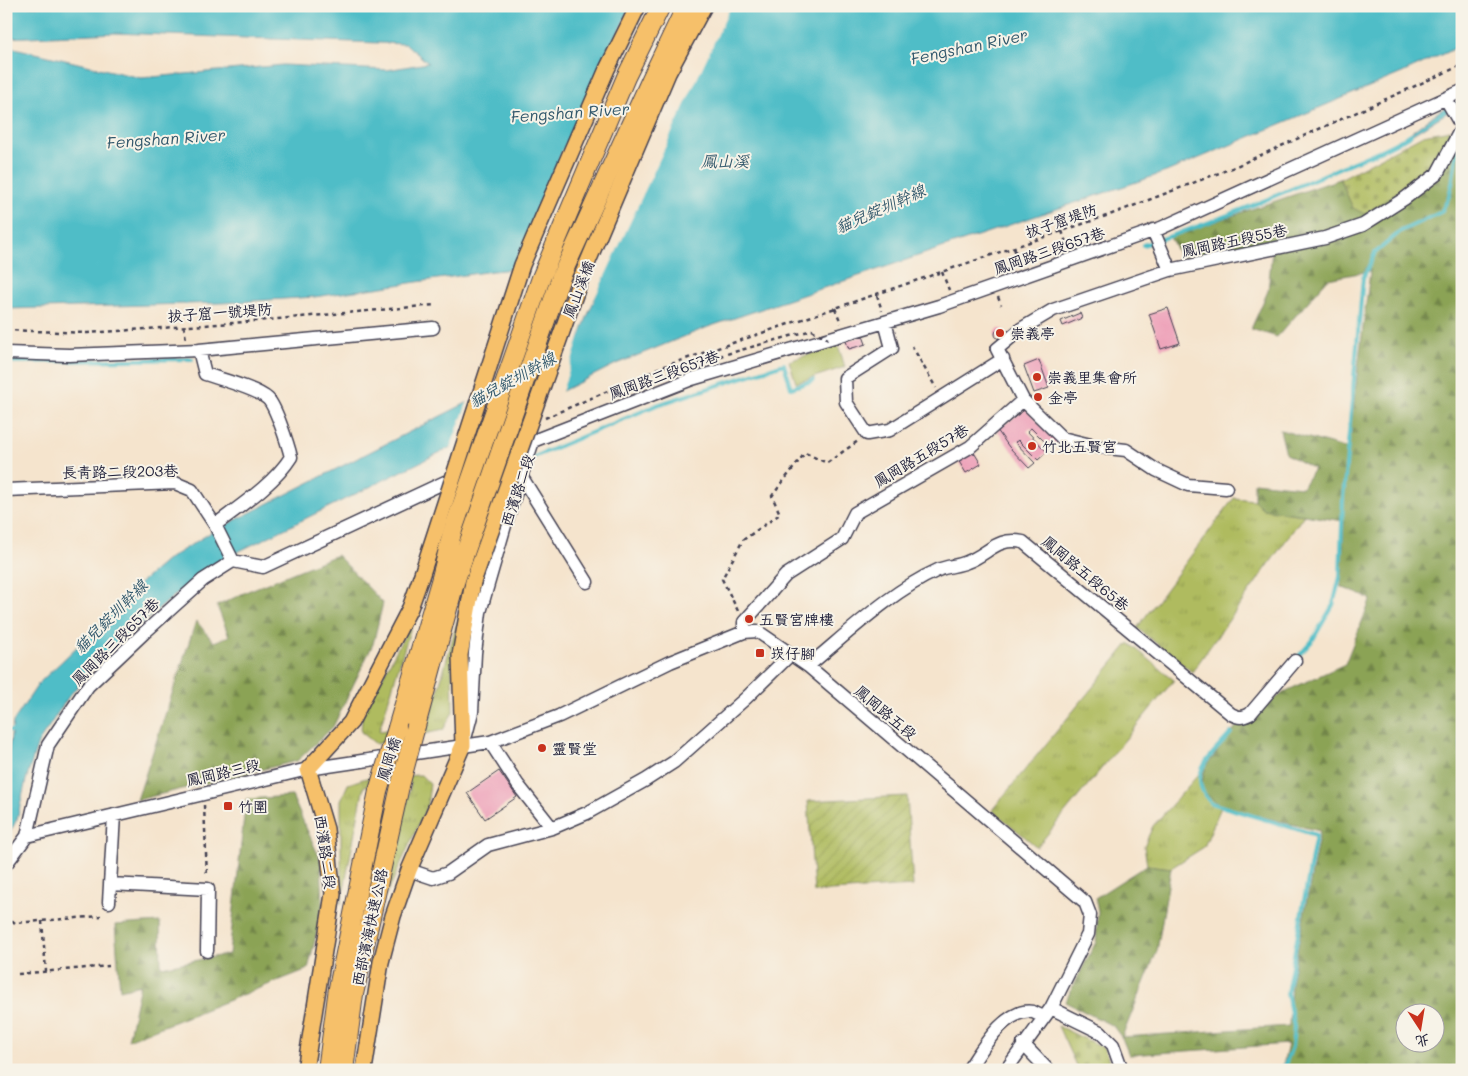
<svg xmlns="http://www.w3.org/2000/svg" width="1468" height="1076" viewBox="0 0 1468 1076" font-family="Mali,'LXGW WenKai TC',sans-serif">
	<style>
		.grass { fill: url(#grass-tufts); stroke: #686e4c }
		.forest { fill: url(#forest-firs); stroke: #566248; fill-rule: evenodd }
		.cemetery { fill: url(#cemetery-stones); stroke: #686e4c }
		.garden { fill: url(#garden-furrows); stroke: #686e4c }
		.pitch { fill: #afbb5e; stroke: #686e4c }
		.water { fill: #50bdc7; stroke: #397081 }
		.pier { fill: #f5e4cd }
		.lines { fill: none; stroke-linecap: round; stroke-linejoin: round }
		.stream { stroke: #50bdc7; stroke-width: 4 }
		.building { fill: #eea3ba }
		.minor-casing { stroke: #423f51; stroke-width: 15 }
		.major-casing { stroke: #423f51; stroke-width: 18 }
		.highway-casing { stroke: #423f51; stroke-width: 20 }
		.path { stroke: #423f51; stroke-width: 2.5; stroke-dasharray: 4 4; stroke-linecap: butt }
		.minor { stroke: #fff; stroke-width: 12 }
		.major { stroke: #f6c06b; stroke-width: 15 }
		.highway { stroke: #f6c06b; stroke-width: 18 }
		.major-bridge-casing { stroke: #423f51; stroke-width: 18; stroke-linecap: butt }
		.highway-bridge-casing { stroke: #423f51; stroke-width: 20; stroke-linecap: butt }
		.path-bridge { stroke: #423f51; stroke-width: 2.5; stroke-dasharray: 4 4; stroke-linecap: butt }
		.major-bridge { stroke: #f6c06b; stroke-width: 15 }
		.highway-bridge { stroke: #f6c06b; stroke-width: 18 }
		.poi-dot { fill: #c8321e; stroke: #f7f3e8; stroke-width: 2 }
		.labels { text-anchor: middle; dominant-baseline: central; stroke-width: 4; stroke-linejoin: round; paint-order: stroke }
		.street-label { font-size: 15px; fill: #22223b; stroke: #f7f3e8 }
		.poi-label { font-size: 15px; fill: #22223b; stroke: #f7f3e8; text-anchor: start }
		.water-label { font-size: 16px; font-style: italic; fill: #32586c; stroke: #f7f3e8 }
	</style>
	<defs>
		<pattern id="grass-tufts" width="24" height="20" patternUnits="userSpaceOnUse" patternTransform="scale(1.25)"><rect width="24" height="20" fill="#afbb5e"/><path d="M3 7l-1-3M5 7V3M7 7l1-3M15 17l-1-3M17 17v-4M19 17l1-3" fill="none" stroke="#96a053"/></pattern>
		<pattern id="forest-firs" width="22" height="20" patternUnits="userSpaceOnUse" patternTransform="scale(1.25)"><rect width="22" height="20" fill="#8ba355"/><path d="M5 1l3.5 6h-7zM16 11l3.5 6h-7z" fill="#718448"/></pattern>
		<pattern id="cemetery-stones" width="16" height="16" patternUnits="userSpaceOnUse" patternTransform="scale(1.25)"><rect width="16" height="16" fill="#afbb5e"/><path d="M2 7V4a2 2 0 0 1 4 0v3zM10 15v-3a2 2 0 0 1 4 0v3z" fill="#96a053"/></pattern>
		<pattern id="garden-furrows" width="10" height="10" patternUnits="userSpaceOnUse" patternTransform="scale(1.25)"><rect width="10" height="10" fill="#afbb5e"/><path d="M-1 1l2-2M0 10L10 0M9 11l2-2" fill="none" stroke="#96a053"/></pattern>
	</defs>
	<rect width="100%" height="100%" fill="#f7f3e8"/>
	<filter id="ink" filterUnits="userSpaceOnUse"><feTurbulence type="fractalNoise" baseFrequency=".02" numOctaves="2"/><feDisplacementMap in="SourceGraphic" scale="10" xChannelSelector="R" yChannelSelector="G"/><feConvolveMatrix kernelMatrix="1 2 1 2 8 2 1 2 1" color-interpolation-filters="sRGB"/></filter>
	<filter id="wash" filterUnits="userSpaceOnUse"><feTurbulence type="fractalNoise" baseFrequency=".0096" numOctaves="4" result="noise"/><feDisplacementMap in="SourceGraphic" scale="20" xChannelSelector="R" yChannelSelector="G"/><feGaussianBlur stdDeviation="1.12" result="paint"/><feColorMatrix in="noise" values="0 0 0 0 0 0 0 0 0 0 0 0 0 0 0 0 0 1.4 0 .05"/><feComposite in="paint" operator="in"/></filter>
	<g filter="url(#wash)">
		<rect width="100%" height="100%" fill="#f5e4cd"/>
		<path class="grass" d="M1234,498L1254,500L1263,509L1304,515L1192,672L1137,628Z
			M463,602L452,667L453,712L443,730L376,744L361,732L362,716L414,617L379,731L428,725Z
			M1129,643L1174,680L1037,847L992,810Z
			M1205,767L1201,789L1221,807L1204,847L1171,868L1147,865L1144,846L1153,826Z
			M421,775L430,784L427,806L386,896L411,783L364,786L341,904V800L348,784L366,778Z"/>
		<path class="forest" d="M1450,130L1462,135V684L1458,711L1462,781V1070H1282L1288,1044L1129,1055L1122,1038L1113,1026L1065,1002L1096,942L1098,911L1095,898L1147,865L1171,868L1157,951L1122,1037L1289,1026L1291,984L1320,831L1221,807L1201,789L1205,767L1235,728L1286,691L1345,664L1371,599L1341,587L1344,521L1263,509L1254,500V482L1302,487L1314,469L1286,454L1280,430L1348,449L1370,271L1328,279L1277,337L1251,329L1268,291L1273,240L1180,257L1170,237L1340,179L1353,208L1430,161ZM1406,1014H1436V1044H1406Z
			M337,555L383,603L373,644L333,727L297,761L137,800L196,621L214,642L229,636L217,606L248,591Z
			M292,796L321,861L323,907L308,969L128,1040L140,985L120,990L115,925L160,922L161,967L229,954L246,799Z"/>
		<path class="cemetery" d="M1450,130L1431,161L1402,189L1365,214L1353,208L1340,179L1423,135Z
			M1058,1026L1104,1048L1113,1070H1078Z"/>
		<path class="garden" d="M907,796L913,886L814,892L808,801Z"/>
		<path class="pitch" d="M838,345L845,367L796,383L789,361Z"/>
		<path class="water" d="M6,6H1462V45L1402,73L1166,172L708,327L616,364L449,448L209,566L104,656L69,696L38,743L26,780L17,819L6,840V771L13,722L39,683L125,601L139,584L167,560L210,533L575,348L609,261L492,271L314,297L221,303L6,309V46L141,78L283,65L387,70L428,63L406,44L115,33L6,38Z
			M1462,98V103L1408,137L1406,136L1438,112Z
			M1462,684V781L1458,711Z"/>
		<path class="pier" d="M631,6H731L586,317L561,395L449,451L469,398L573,346L587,312L605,263L516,272L559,159Z"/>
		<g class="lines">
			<path class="stream" d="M1143,245C1210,224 1275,197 1339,168C1361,158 1391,148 1411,134
				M6,362L192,359
				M534,457L657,405L784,364L791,388L814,380
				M1296,659L1312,641L1333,605L1340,577L1343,499L1363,278L1375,253L1401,231L1441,212L1448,199L1452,184L1458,144
				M6,731H16
				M1231,733C1212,756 1184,774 1211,803L1316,835L1287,993L1294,1027L1292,1047L1283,1070"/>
		</g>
		<g id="blocks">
			<path class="building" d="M1168,308L1180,343L1161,349L1149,314Z
				M1080,313L1082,318L1063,326L1061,321Z
				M995 334a5 5 0 1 1 10 0a5 5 0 1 1-10 0Z
				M863,336L866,344L849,349L846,341Z
				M1039,360L1049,388L1034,393L1024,366Z
				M1026,409L1057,442L1051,448L1031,428L1027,431L1047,452L1038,460L1018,440L1017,441L1015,442L1035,463L1029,468L1009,447L997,430Z
				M973,451L981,464L966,473L958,460Z
				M499,771L517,797L485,819L467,793Z"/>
		</g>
	</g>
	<g filter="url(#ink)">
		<use href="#blocks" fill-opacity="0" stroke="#423f51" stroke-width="1"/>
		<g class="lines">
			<g class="minor-casing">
				<path id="minor" d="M1446,99L1462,127
					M1153,230L1170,270
					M885,322L892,348L845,378L846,402L867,434L890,430L1003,359
					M199,350L205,374C220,379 258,389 268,399C276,407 288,445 291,457C274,484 240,506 215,525
					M6,353L69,355L199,350L433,328
					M521,476L587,582
					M1226,488L1188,485L1156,470L1126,450L1099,447L1062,438L1023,400L997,349L1021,329L1053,310L1170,270L1325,238L1363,225L1404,199L1437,174L1462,127
					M6,490L175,483L192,490L215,525L233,561
					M744,632V622L786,575L842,539L855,513L970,447L1023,400
					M808,666C847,634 891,591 938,570C947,566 958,566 967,562C990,553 996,537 1023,542L1231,714C1239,718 1242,718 1250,714L1295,661
					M466,735L472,712L475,653L480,612L506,522L533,441
					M490,742L518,785L552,828
					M27,836L48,745L88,686L144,633L203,580L233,561L263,567L533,441L692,379L939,306L1161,228L1462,91
					M6,864L27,836L308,769L490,742L559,716L670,662L744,632L757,631L808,666L1085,902L1090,915L1088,934L1051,1008L1006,1070
					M409,870L433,878L448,873L488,845L552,828L587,813L646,780L674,762L746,698L791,654
					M110,884L208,889L207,951
					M109,902L114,815
					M1051,1008L1100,1032L1113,1045L1122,1070
					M1023,1044L1048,1070
					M968,1070C981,1051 1005,1007 1033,1012C1036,1013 1040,1016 1044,1017"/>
			</g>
			<g class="major-casing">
				<path id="major" d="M305,1070L333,894L326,829L308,769L351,722L410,608L421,577
					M364,1070L381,962L393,916L409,870L463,745L460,655L473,582"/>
			</g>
			<g class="highway-casing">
				<path id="highway" d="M416,726L456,579
					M397,728L441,578
					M327,1070L338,988L378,791
					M344,1070L354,994L400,786"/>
			</g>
			<path class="path" d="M1062,231L1068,248
				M1014,248L1020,265
				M942,272L949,290
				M877,295L882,311
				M998,297L1001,305
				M835,308L841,323
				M184,326L186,340
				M6,330L88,333L233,323L435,305
				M912,346L936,388
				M656,369L1112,214L1232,168L1462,65
				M738,611L722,579L743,540L780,514L772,496L805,453L827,463L858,441
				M204,805L207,877
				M6,915L15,923L101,916
				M42,921L46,971
				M18,974L109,966"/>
			<use href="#minor" class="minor"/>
			<use href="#major" class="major"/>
			<use href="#highway" class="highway"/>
			<g class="major-bridge-casing">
				<path id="major-bridge" d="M421,577L522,265L607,69L638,6
					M473,582L581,278L668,73L704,6"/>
			</g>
			<g class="highway-bridge-casing">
				<path id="highway-bridge" d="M441,578L452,533L541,278L626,77L661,6
					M456,579L561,277L651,79L686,6
					M400,786L416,726
					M378,791L397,728"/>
			</g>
			<path class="path-bridge" d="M545,418L654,371L658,378L723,355L812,330L828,339"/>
			<use href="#major-bridge" class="major-bridge"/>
			<use href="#highway-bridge" class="highway-bridge"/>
		</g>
	</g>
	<g class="poi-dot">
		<circle cx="1000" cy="333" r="5"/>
		<circle cx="1037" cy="377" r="5"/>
		<circle cx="1038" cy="397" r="5"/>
		<circle cx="1032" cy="446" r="5"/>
		<circle cx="749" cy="619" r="5"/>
		<rect x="755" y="648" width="10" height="10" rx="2.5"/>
		<circle cx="542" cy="748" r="5"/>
		<rect x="223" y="801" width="10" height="10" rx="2.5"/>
	</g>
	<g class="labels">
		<g class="street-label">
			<text transform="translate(1061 220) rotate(-19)">拔子窟堤防</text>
			<text transform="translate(1234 240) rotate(-12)">鳳岡路五段55巷</text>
			<text transform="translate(1049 250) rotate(-19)">鳳岡路三段657巷</text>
			<text transform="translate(578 289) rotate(-69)">鳳山溪橋</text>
			<text transform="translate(220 312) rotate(-4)">拔子窟一號堤防</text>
			<text transform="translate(664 374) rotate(-20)">鳳岡路三段657巷</text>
			<text transform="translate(921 455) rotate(-31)">鳳岡路五段57巷</text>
			<text transform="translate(120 471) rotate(-1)">長青路二段203巷</text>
			<text transform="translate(517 490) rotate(-72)">西濱路二段</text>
			<text transform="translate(1086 573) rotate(40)">鳳岡路五段65巷</text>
			<text transform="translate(115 641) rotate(-45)">鳳岡路三段657巷</text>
			<text transform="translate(886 712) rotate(40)">鳳岡路五段</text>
			<text transform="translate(388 759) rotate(-73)">鳳岡橋</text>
			<text transform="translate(223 772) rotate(-13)">鳳岡路三段</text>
			<text transform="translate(326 852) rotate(82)">西濱路二段</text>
			<text transform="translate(369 927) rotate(-78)">西部濱海快速公路</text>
		</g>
		<g class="poi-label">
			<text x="1010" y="333">崇義亭</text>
			<text x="1047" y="377">崇義里集會所</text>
			<text x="1048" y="397">金亭</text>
			<text x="1042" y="446">竹北五賢宮</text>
			<text x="759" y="619">五賢宮牌樓</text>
			<text x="770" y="653">崁仔腳</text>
			<text x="552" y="748">靈賢堂</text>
			<text x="238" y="806">竹圍</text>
		</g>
		<g class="water-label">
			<text transform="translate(969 46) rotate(-12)">Fengshan River</text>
			<text transform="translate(570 112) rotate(-4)">Fengshan River</text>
			<text transform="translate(166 138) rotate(-4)">Fengshan River</text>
			<text x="725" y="160">鳳山溪</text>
			<text transform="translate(880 208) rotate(-24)">貓兒錠圳幹線</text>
			<text transform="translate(512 379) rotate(-29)">貓兒錠圳幹線</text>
			<text transform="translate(110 616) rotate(-45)">貓兒錠圳幹線</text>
		</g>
	</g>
	<rect width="1468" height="1076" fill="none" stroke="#f7f3e8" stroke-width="25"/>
	<g transform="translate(1420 1028) rotate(168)"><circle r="24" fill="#f7f3e8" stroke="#a29fa3"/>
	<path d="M0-4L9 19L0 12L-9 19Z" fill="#c8321e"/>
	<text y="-8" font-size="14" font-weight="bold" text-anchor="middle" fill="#22223b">北</text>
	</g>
</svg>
